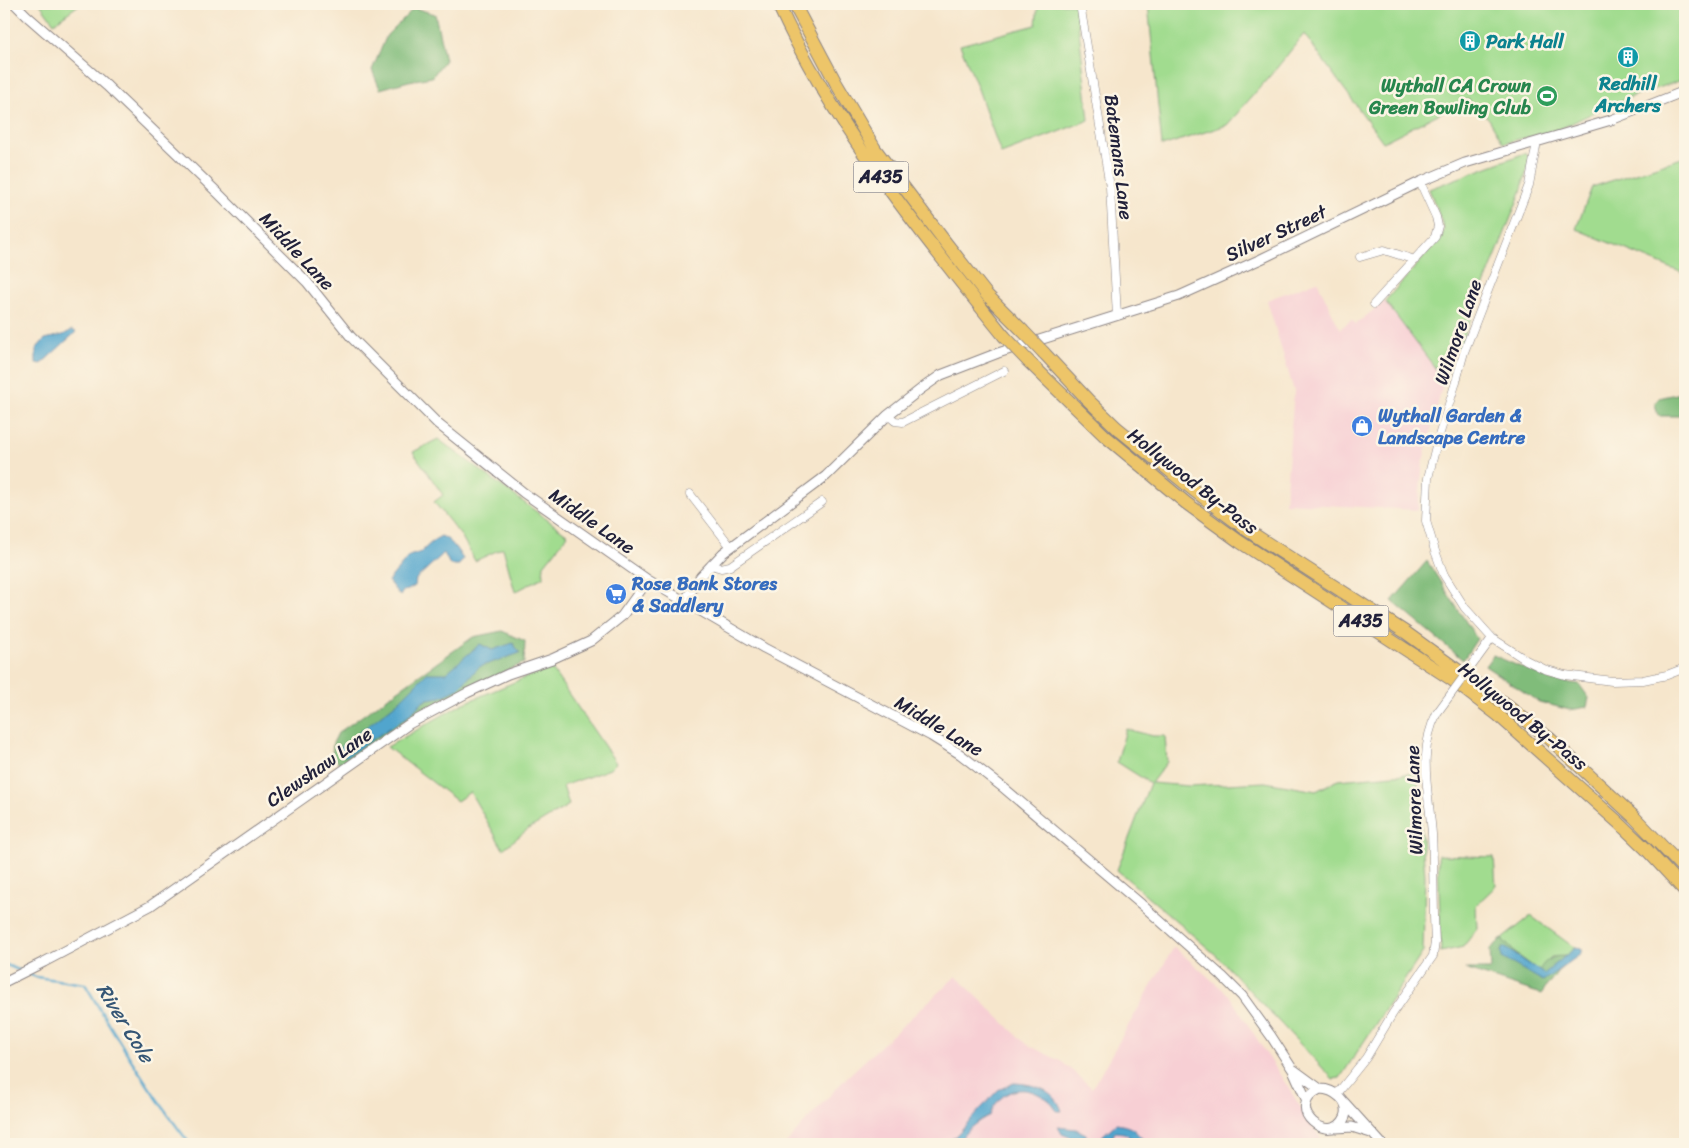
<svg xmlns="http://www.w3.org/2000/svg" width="1689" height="1148" viewBox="0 0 1689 1148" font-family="Sriracha,sans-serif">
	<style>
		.built { fill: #f7cfd4 }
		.green { fill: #a1dc8f; stroke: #627f65 }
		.forest { fill: #80bc7a; stroke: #516f5a }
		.water { fill: #51a5cd; stroke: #3a6484 }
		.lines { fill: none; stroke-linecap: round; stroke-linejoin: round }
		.stream { stroke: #51a5cd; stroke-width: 2.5 }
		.minor-casing { stroke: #8c8484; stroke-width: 9 }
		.tertiary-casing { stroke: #8c8484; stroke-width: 11 }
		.trunk-casing { stroke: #8c8484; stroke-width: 14 }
		.minor { stroke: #fff; stroke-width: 8 }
		.tertiary { stroke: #fff; stroke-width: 9 }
		.trunk { stroke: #edc569; stroke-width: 12 }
		.minor-bridge-casing { stroke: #8c8484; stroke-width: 9; stroke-linecap: butt }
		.trunk-bridge-casing { stroke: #8c8484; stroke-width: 14; stroke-linecap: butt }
		.minor-bridge { stroke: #fff; stroke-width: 8 }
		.trunk-bridge { stroke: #edc569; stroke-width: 12 }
		.labels { text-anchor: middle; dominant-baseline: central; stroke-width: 5; stroke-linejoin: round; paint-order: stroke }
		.shield { fill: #fcf5e5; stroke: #63616e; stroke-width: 1 }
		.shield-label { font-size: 18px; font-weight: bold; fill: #22223b }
		.culture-label { font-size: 19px; font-weight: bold; fill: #0d838f; stroke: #fcf5e5; text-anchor: start }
		.leisure-label { font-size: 19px; font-weight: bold; fill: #27864d; stroke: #fcf5e5; text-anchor: end }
		.street-label { font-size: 19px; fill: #22223b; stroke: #fcf5e5 }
		.shop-label { font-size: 19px; font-weight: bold; fill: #366cbe; stroke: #fcf5e5; text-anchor: start }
		.water-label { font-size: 20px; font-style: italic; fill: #355675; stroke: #fcf5e5 }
	</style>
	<rect width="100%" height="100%" fill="#fcf5e5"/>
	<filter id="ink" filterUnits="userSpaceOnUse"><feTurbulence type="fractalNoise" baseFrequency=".02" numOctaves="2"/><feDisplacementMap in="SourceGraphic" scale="10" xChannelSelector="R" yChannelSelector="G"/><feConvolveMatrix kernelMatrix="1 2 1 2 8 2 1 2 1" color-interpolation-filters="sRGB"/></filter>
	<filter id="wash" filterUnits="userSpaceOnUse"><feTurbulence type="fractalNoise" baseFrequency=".0096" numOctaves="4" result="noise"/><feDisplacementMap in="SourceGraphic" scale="20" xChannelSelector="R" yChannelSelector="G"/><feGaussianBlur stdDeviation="1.12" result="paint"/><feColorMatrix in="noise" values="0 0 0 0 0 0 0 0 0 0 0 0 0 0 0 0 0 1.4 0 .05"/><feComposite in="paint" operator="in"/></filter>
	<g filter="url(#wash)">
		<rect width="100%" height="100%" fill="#f6e6cc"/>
		<path class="built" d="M1317,281L1340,329L1351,320L1356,324L1385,301L1444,380L1423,461L1418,510L1285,503L1294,391L1267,300Z
			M1174,947L1229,995L1324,1144H785L846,1078L956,976L1026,1044L1062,1062L1092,1088Z"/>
		<path class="green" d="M40,4H80L54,23Z
			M1038,4H1076L1089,120L1001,154L977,86L960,45L1036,25Z
			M1148,4H1685V79L1613,103L1558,130L1503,143L1489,119L1468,99L1383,142L1304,34L1276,69L1227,125L1162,146Z
			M1525,153L1530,158L1521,192L1463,338L1444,380L1385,301L1442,237L1444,228L1429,189Z
			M1685,157V274L1576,229L1592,187Z
			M438,439L568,535L544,565L543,577L515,592L503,548L475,561L462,537L434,502L443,495L413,452Z
			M551,668L616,763L610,769L563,786L569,805L527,830L503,849L470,792L457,801L387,747L462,704L524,678Z
			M1126,729L1153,736H1165L1167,762L1151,783L1189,786L1265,782L1316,791L1338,780L1417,773L1425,876L1423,952L1340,1078L1333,1079L1216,955L1117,870L1150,783L1117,762Z
			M1438,855L1494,857L1496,886L1476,905L1477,929L1463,947L1441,952Z
			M1531,916L1575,948L1565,956L1551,957L1539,971L1516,954L1502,939Z"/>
		<path class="forest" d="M414,8L435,14L445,60L432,77L409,81L380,89L372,70L387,35Z
			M1685,392V414L1679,416H1658L1655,403L1659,398Z
			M1427,561L1477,639L1463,660L1392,601Z
			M502,631L525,641L524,663L446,698L401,723L340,764L332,755L333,743L338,733L473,637Z
			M1493,655L1553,681L1579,684L1589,698L1587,707L1570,710L1539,702L1485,666Z
			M1502,939L1516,954L1539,971C1545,958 1558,952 1572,960L1558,971L1541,994L1465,969H1491L1490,949Z"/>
		<path class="water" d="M72,330L76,332L41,364L36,363V349L45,339L63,335Z
			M441,536C451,539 457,550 463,559L459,565H450L444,553L416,579L415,586L408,590L403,591L400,596L388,581L409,556L421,552L434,540Z
			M513,643L520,653L479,667L458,689L441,697L428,699L421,703L410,715L347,756L340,755L339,750L342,746L398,702L427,673H446L480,644L492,650Z
			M1504,947L1544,974L1575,948L1581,949V954L1543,981L1502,958L1501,951Z
			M1014,1083C1034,1084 1055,1089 1062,1111H1056C1054,1103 1048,1099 1040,1095C1019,1083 998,1093 990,1115C978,1121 963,1131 959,1144H948L998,1090Z
			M1116,1124C1137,1127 1134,1132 1148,1144H1130L1129,1136L1124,1133L1115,1132L1109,1144H1100L1103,1135Z
			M1058,1127L1076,1129L1086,1134V1144L1062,1134Z"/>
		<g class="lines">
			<path class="stream" d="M4,964L21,971
				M26,973L36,977L85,984C117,1039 151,1094 190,1144"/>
		</g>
	</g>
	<g filter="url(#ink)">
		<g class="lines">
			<g class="minor-casing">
				<path id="minor" d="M1080,4L1110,187L1117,316
					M1537,142L1529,185L1464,352L1455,385L1437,442L1428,478L1426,521L1435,551L1444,575L1465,608L1492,638L1526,660L1544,669L1565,675L1612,681L1643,680L1667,675L1685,668
					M1360,257L1384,250L1415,260
					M1374,304L1435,237L1438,226L1436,217L1420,182
					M888,415L895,421L903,422L1004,371
					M690,494L731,547
					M711,565L721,568L730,566L822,502
					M1476,660L1492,638
					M1337,1094L1366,1058L1393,1013L1433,956L1435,942C1433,906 1434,870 1432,834C1429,793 1417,751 1437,713"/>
			</g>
			<g class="tertiary-casing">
				<path id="tertiary" d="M15,4L27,16L107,86L218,193L307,282L351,337L438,424L524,493L648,580L764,648L931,736L960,754L1005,789L1141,904L1222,976L1242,996L1271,1036L1293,1070L1307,1101
					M684,602L701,576L723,553L826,476L888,415L921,389L941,375L998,353L1179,296L1261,259L1420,182L1465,163L1611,120L1685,91
					M4,982L44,962L150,906L409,724L467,693L508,674L552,659L591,641L622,616L648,580
					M1294,1070L1320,1089
					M1320,1089C1334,1089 1351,1102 1345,1117C1331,1148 1281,1108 1320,1089Z
					M1344,1102L1382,1144
					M1336,1128L1352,1127L1371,1133"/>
			</g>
			<g class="trunk-casing">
				<path id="trunk" d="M778,4C833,126 920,232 1004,336
					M794,4L836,83L875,149L946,243L987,295L1022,330
					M1044,353L1089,401L1117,428L1196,492L1247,530L1405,632L1506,705L1549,738L1634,817L1685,870
					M1028,361L1105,436L1186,503L1240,542L1451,679L1498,715L1618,822L1646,849L1685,891"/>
			</g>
			<use href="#minor" class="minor"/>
			<use href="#tertiary" class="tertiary"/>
			<use href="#trunk" class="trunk"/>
			<g class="minor-bridge-casing">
				<path id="minor-bridge" d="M1437,713L1476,660"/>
			</g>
			<g class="trunk-bridge-casing">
				<path id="trunk-bridge" d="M1022,330L1044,353
					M1004,336L1028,361"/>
			</g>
			<use href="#minor-bridge" class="minor-bridge"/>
			<use href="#trunk-bridge" class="trunk-bridge"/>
		</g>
	</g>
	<defs>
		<g id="building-disc" transform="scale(1.125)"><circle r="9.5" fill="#0f9aa8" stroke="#fcf5e5"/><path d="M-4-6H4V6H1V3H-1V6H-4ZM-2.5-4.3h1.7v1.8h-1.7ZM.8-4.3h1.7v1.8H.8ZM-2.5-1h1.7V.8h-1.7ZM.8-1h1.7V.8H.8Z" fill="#fff"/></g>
		<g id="stadium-disc" transform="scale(1.125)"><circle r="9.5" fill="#2e9e5b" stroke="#fcf5e5"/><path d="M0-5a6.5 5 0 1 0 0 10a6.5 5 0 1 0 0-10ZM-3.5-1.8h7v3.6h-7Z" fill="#fff"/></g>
		<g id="shop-disc" transform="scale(1.125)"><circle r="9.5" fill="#3f7fe0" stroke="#fcf5e5"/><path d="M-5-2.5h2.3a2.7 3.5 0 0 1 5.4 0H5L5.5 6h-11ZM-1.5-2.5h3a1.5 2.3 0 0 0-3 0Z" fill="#fff"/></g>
		<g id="supermarket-disc" transform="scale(1.125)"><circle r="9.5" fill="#3f7fe0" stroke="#fcf5e5"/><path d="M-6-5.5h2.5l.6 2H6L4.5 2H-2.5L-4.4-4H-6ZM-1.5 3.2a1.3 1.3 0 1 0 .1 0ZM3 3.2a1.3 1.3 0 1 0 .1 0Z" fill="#fff"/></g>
	</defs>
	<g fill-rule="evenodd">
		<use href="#building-disc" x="1470" y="41"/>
		<use href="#building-disc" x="1628" y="57"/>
		<use href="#stadium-disc" x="1547" y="96"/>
		<use href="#shop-disc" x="1362" y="426"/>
		<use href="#supermarket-disc" x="616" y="594"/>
	</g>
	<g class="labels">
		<g class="shield">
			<rect x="853.5" y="161.5" width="55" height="31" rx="4"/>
			<rect x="1333.5" y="605.5" width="55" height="31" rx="4"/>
		</g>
		<g class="shield-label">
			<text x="881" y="177">A435</text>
			<text x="1361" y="621">A435</text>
		</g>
		<g class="culture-label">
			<text x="1486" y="41">Park Hall</text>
			<text x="1628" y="83" text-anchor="middle">Redhill<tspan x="1628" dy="22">Archers</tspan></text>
		</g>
		<g class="leisure-label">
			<text x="1531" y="85">Wythall CA Crown<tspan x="1531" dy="22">Green Bowling Club</tspan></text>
		</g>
		<g class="street-label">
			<text transform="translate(1119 157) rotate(83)">Batemans Lane</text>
			<text transform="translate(1276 233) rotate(-25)">Silver Street</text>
			<text transform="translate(297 251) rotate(47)">Middle Lane</text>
			<text transform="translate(1458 332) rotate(-71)">Wilmore Lane</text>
			<text transform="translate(1193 481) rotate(38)">Hollywood By-Pass</text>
			<text transform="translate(592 521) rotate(35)">Middle Lane</text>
			<text transform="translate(1523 716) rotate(39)">Hollywood By-Pass</text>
			<text transform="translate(939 726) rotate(31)">Middle Lane</text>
			<text transform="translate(319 767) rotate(-35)">Clewshaw Lane</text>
			<text transform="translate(1414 800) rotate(-92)">Wilmore Lane</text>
		</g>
		<g class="shop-label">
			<text x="1378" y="415">Wythall Garden &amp;<tspan x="1378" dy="22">Landscape Centre</tspan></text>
			<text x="632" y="583">Rose Bank Stores<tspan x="632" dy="22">&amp; Saddlery</tspan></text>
		</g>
		<g class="water-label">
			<text transform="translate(125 1023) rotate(58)">River Cole</text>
		</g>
	</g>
	<rect width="1689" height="1148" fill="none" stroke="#fcf5e5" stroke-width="20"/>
</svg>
